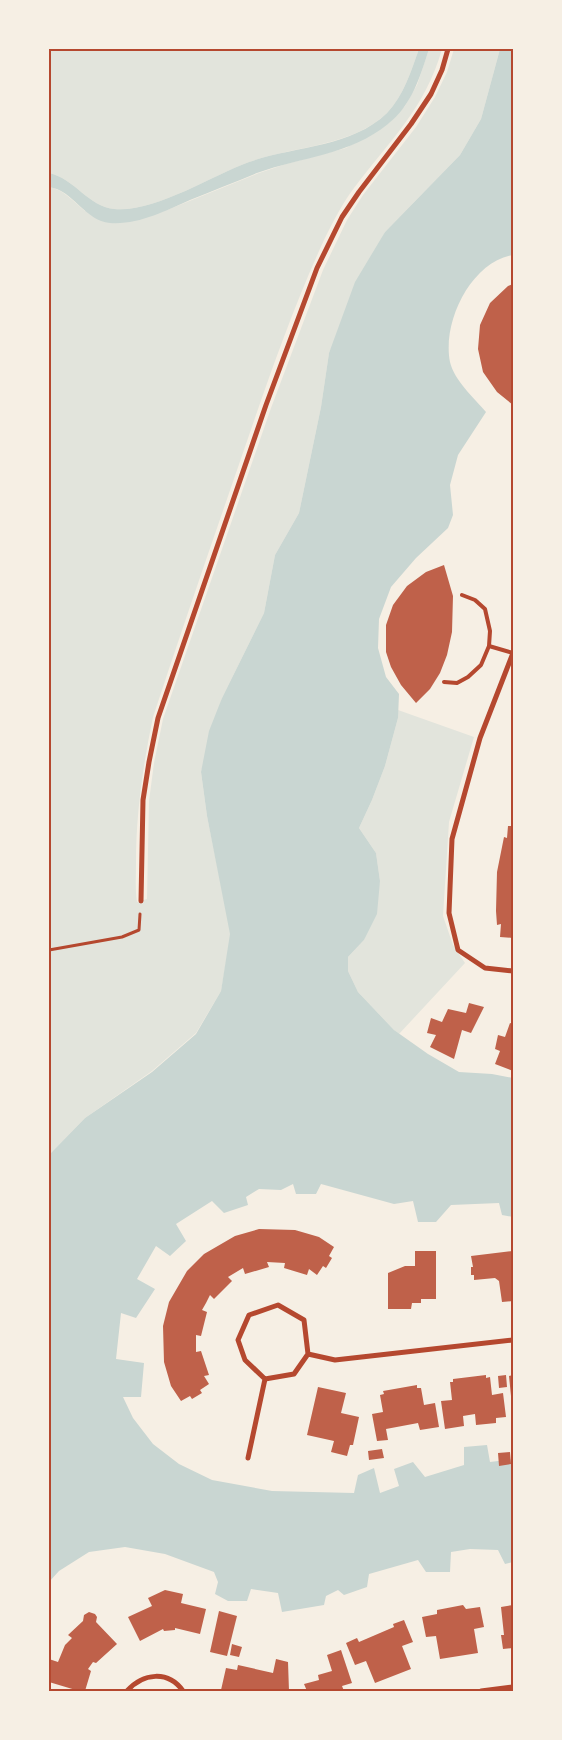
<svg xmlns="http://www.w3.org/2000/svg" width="562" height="1740" viewBox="0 0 562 1740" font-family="Poppins,sans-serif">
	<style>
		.green { fill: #e2e4dc }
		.water { fill: #c9d6d2 }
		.building { fill: #bf614a }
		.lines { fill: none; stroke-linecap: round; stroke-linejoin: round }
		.path { stroke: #b5482f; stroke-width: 3 }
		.service { stroke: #b5482f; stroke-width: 4 }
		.minor { stroke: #b5482f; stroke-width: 5 }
		.neatline { fill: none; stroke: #b5482f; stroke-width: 2 }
	</style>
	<rect width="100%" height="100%" fill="#f6efe4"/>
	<path class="green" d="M49,49H419C411,71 404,95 387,113C352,147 293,146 249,162C211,176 154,213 114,209C89,207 74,178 49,173Z
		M429,49H442C425,109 390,140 354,188C342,204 333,222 324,240C289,316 263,395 236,473C208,554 180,635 153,717C143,765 136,813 136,863C136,876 135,889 137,902L147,899L149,801L154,763L163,719L271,408L323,270L347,220L363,195L416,127L435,97L447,72L454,49H500L481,119L460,155L385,232L329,353L321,407L299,513L275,555L264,613L222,698L201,772L207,816L231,934L221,991L196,1033L152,1071L85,1118L49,1155V187C63,189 74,202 85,211L167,210L259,173L286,164L346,148L389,123L405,106L417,85Z
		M398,710L474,737L449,822L443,916L453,945L465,963L399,1034L394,1030L358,992L348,971V957L364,940L380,881L376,853L359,828L372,800L385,766L398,718Z"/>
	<path class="water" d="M419,49H429C420,77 412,105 388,124C350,155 301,157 257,173C235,182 212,191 190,200C165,211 138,225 110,223C85,221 73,190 49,187V173C74,178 89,207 114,209C154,213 211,176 249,162C293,146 351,148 387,113C404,95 411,71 419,49Z
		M500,49H513V255C471,262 442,322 450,362C454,380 474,398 486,412L458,455L450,485L453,515L448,528L416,558L391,587L379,619L378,648L386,677L399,694L398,718L385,766L372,800L359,828L376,853L380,881L377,914L364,940L348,957V971L358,992L394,1030L428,1054L459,1072L492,1074L513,1078V1217L502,1215L499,1203L451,1205L436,1222H418L413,1201L394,1204L321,1184L316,1194H296L293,1184L281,1190L259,1189L246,1197L248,1205L224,1213L212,1201L176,1224L186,1241L170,1256L156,1246L137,1279L155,1289L136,1318L121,1313L116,1359L144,1363L141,1397H123L133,1418L153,1444L179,1464L212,1480L272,1491L354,1493L358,1475L374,1468L380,1493L399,1486L394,1469L413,1462L425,1477L464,1465V1447L487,1445L490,1462L513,1459V1562L505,1564L498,1550L470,1549L451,1552L450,1572H426L418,1560L369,1574L367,1587L344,1595L338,1590L326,1596L324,1605L282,1612L278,1593L251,1589L247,1601H228L215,1594L218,1582L214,1572L165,1554L125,1547L89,1552L59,1571L49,1582V1155L85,1118L152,1072L196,1034L221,991L230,934L207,816L201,772L209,731L222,698L264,613L275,555L299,513L321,407L329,353L355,282L385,232L460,155L481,119Z"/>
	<path class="building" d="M513,284V405L497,392L483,372L478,349L480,325L490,303L508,286Z
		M444,565L453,596L452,632L447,655L440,673L430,689L416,703L401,685L391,667L386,652V625L393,605L407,586L426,572Z
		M508,826H513V938L500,937L501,924L497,925L496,911L497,872L504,837L507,838Z
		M469,1003L484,1007L471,1033L462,1030L454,1059L430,1047L436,1035L427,1033L431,1018L442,1022L448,1009L466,1013Z
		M510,1023L513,1024V1071L495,1064L500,1051L495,1049L498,1035L505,1037Z
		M259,1229L295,1230L319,1237L334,1247L329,1256L332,1258L326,1268L323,1266L317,1275L309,1269L307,1275L284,1268L285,1263L267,1262L269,1267L245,1274L243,1268L228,1277L232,1281L214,1299L210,1295L206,1303L202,1310L207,1312L201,1336L196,1335V1352L201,1351L209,1375L204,1376L209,1384L200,1390L202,1393L192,1399L190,1396L181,1401L171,1386L164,1362L163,1326L169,1302L187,1271L204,1254L235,1236Z
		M415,1251H436V1299H421V1303H412L411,1309H388V1273L405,1266H415Z
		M513,1251V1301L502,1302L499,1281L495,1278L474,1280V1275H471V1267H473L471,1256Z
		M486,1375V1378L490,1377L492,1395L503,1393L506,1417L496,1418V1423L476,1425L475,1414L463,1416L464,1426L445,1429L441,1401L452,1400L450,1382H453V1379Z
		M506,1375L507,1387L499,1388L498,1376Z
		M513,1375V1396H511L509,1376Z
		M417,1385V1388H421L424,1405L435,1403L439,1427L420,1430L418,1423L386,1429L388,1440L377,1441L372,1414L383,1412L380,1395L384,1394L383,1391Z
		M318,1387L346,1393L341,1413L359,1417L353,1445H350L347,1456L331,1452L334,1441L307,1435Z
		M382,1449L384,1458L369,1460L368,1451Z
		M510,1452L511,1464L499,1466L498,1453Z
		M165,1590L183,1594L181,1603L206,1609L200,1634L175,1628V1630L164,1631L163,1629L140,1641L128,1617L152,1606L148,1598Z
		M463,1605L466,1609L480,1607L484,1627L474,1629L478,1653L440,1659L436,1636L426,1637L422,1617L437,1614V1610Z
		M513,1605V1648L503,1649L501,1635H504L501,1607Z
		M219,1611L237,1616L227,1656L210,1652Z
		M89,1612L95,1614L97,1617L96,1622L117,1644L96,1663L93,1662L88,1669L91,1671L85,1691H79L49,1682V1659L58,1662L65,1645L72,1638L68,1635L83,1621L84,1615Z
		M404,1620L413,1642L402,1646L411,1669L375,1683L366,1661L355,1665L346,1643L357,1638L359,1642L394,1627L393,1624Z
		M232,1644L242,1647L239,1657L230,1655Z
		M341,1650L352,1683L342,1686L344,1691H307L304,1684L319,1680L318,1675L332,1671L327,1655Z
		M276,1659L288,1662L289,1691L221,1690L226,1668L237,1670L238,1665L273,1673Z"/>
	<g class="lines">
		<path class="path" d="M49,950L122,937L139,930L140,914"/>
		<path class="service" d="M489,646L513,653
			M444,682L457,683L468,677L481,665L489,646L490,631L485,609L475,600L462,595"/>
		<path class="minor" d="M513,653L480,738L452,839L449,913L458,950L485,968L513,971
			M141,901L143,800L149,762L158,718L266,405L317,268L342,217L359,192L411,124L431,94L442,70L448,49
			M278,1305L304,1320L308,1354L294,1374L265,1379L245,1360L238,1340L249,1315Z
			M308,1354L335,1360L513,1340
			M248,1458L265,1379
			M127,1691C143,1673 168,1670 183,1691
			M481,1691L513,1687"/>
	</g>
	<rect width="562" height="1740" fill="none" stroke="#f6efe4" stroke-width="100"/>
	<rect x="50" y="50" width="462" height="1640" class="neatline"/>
</svg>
